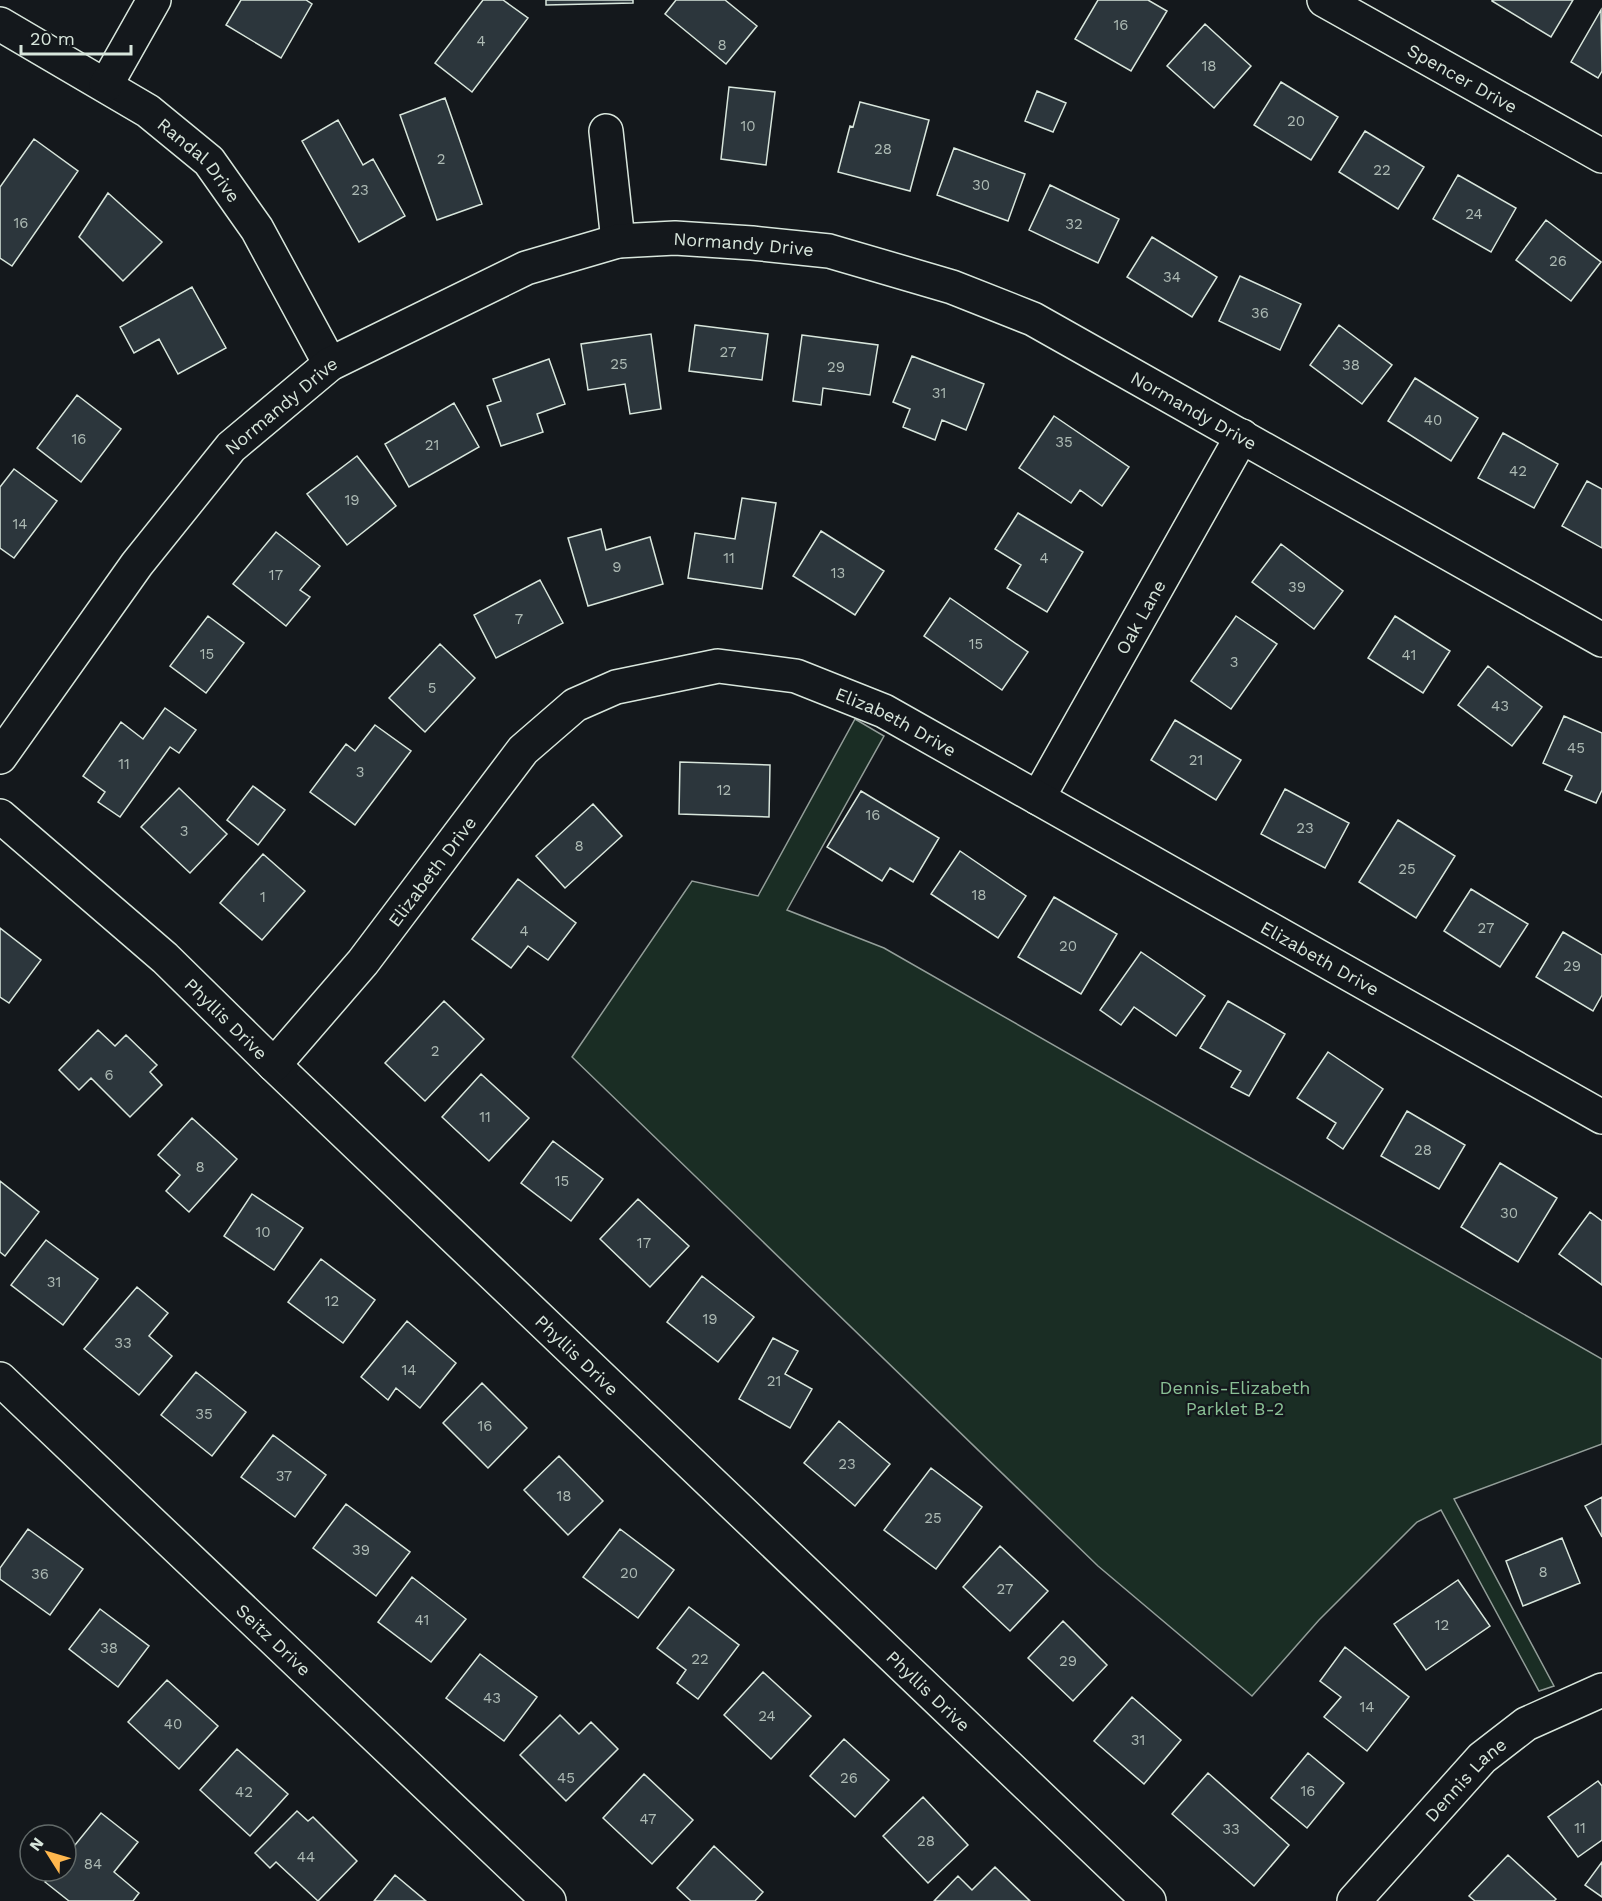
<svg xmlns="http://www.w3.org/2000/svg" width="1602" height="1901" viewBox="0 0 1602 1901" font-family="'Work Sans',sans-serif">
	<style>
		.green { fill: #1a2d24; stroke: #939e99; stroke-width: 1.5 }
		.building { fill: #2c363c; stroke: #d8e6dc; stroke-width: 1.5 }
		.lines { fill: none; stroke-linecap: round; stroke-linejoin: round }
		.minor-casing { stroke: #d8e6dc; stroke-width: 36 }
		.minor { stroke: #14181c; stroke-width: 33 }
		.labels { text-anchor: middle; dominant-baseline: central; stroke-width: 4.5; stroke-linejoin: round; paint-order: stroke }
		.number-label { font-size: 15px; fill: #adbab4 }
		.street-label { font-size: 18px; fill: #d8e6dc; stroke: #14181c }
		.park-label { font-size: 18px; fill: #8ac095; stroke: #14181c }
	</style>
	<rect width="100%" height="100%" fill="#14181c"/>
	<path class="green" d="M855,719L884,736L787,910L884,948L1602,1359V1444L1454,1499L1554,1686L1539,1691L1441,1510L1417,1522L1319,1620L1252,1696L1098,1566L572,1057L692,881L758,896Z"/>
	<path class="building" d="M241,0H306L312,4L281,58L226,25Z
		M483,0H503L528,18L472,92L435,63Z
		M546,0H633V3L546,5Z
		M676,0H725L757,26L726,64L665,14Z
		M1098,0H1148L1167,11L1131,71L1075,39Z
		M1492,0H1573L1551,37L1492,1Z
		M1601,10L1602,71L1598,78L1571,62Z
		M1205,24L1251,66L1214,108L1167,66Z
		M1281,82L1338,117L1311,160L1254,125Z
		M729,87L775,92L766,165L721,159Z
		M1037,91L1066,103L1053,132L1025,121Z
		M445,98L482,204L437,220L400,115Z
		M860,102L929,120L910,191L838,172L850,126L853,127Z
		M338,120L363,165L373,159L405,216L359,242L302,141Z
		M1365,131L1424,167L1398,209L1339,172Z
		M34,139L78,171L12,266L0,258V187Z
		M954,148L1025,174L1008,221L937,195Z
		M1458,175L1516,208L1491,252L1433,219Z
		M1050,185L1119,219L1098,263L1029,230Z
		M108,193L162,242L123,281L79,237Z
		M1546,220L1601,262L1571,301L1516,260Z
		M1152,237L1217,277L1192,317L1127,277Z
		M1240,276L1301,304L1280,350L1219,321Z
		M192,287L226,348L178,374L159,339L134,353L120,327Z
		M695,325L768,334L762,380L689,371Z
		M1339,325L1392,365L1362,404L1310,365Z
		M651,334L661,409L630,414L625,384L588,390L581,344Z
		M802,335L878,345L870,395L823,388L821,405L793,401Z
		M912,356L984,384L966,430L942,420L935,440L903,427L910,409L893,402Z
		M549,359L565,404L537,414L543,432L501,446L487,406L501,401L493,379Z
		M1415,378L1478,418L1451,461L1388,421Z
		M77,395L121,429L81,482L37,448Z
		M454,403L479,447L409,487L385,444Z
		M1054,416L1129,467L1102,506L1080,490L1071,503L1019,468Z
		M1503,433L1558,464L1534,508L1478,478Z
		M357,456L396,506L347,545L307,494Z
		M14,469L57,501L14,558L0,548V487Z
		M1587,481L1602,489V548L1562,526Z
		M742,498L776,503L762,589L688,578L695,533L735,539Z
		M1018,513L1083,552L1047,612L1007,588L1021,565L995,549Z
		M601,529L606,550L650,537L663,584L588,606L568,538Z
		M821,531L884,571L855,615L793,576Z
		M276,532L320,566L300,590L310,597L286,626L233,584Z
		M1281,544L1343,591L1314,629L1252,582Z
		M540,580L563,623L496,658L474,615Z
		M950,598L1028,652L1002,690L924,636Z
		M208,616L244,643L206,693L170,666Z
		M1236,616L1277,644L1231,709L1191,681Z
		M1395,616L1450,651L1423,693L1368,658Z
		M440,644L475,678L425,732L389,698Z
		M1488,666L1542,707L1512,746L1458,705Z
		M165,708L196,730L179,753L170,747L120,817L98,802L105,792L83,776L121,722L143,739Z
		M1564,716L1602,733V790L1596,803L1565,790L1572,776L1543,763Z
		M1175,720L1241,760L1216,800L1151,760Z
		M375,725L411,751L355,825L310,792L346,744L355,751Z
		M680,762L770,765L769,817L679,814Z
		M253,786L285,810L258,845L227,820Z
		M179,788L227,834L190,873L141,827Z
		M1285,789L1349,823L1325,868L1261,834Z
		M861,791L939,838L913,882L890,868L882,881L827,847Z
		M593,804L622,836L565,888L536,856Z
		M1398,820L1455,856L1416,918L1359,882Z
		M960,851L1026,896L998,938L931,894Z
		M263,854L305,891L262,940L220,903Z
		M518,879L576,923L548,960L528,946L511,968L472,939Z
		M1471,889L1528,924L1500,967L1444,931Z
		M1054,897L1117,934L1081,994L1018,957Z
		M0,928L41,960L9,1003L0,997Z
		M1563,932L1602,955V995L1593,1011L1536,977Z
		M1141,952L1205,996L1176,1036L1134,1007L1121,1025L1100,1010Z
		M444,1001L484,1039L425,1101L385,1063Z
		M1228,1001L1285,1034L1249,1096L1231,1087L1241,1071L1200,1048Z
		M98,1030L115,1046L126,1035L157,1065L150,1072L162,1085L130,1117L91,1078L79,1090L59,1070Z
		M1328,1052L1383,1089L1343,1149L1327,1138L1336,1123L1297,1098Z
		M481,1074L529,1118L489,1161L442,1117Z
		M1407,1111L1465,1145L1439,1189L1381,1156Z
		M192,1118L237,1159L189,1212L166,1191L180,1175L158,1155Z
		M553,1141L603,1179L571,1221L521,1183Z
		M1500,1163L1557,1198L1518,1262L1461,1227Z
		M0,1181L39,1212L5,1256L0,1252Z
		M252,1194L303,1228L274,1270L224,1236Z
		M638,1199L689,1246L650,1287L600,1239Z
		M1590,1212L1602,1221V1285L1559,1254Z
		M46,1240L98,1279L63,1325L11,1285Z
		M321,1259L375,1300L343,1343L288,1302Z
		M702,1276L754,1317L718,1362L667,1322Z
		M137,1287L168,1313L149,1336L172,1356L139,1395L84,1349Z
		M407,1321L456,1363L420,1408L396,1388L388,1400L361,1377Z
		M773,1338L798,1351L785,1374L812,1389L790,1428L739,1399Z
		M196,1372L246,1412L212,1456L161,1415Z
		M482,1383L527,1428L488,1468L443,1423Z
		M839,1421L890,1464L855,1506L804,1463Z
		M273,1435L326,1475L295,1517L241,1477Z
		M559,1456L603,1501L568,1535L524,1490Z
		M931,1468L982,1507L936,1569L884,1530Z
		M1602,1497V1537L1585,1506Z
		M346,1504L410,1552L376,1596L313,1548Z
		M28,1529L83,1569L50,1615L0,1579V1568Z
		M620,1529L674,1570L638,1618L583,1577Z
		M1562,1538L1580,1583L1523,1606L1506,1561Z
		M1000,1546L1048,1591L1010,1631L963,1587Z
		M412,1577L466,1619L431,1662L378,1622Z
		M1458,1580L1490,1626L1426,1670L1394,1624Z
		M689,1607L739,1645L698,1699L677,1683L686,1670L657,1648Z
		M100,1609L149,1646L118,1687L69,1649Z
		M1063,1621L1107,1665L1073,1701L1028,1658Z
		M1345,1647L1409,1697L1367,1751L1324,1717L1341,1697L1320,1681Z
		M480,1654L537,1697L504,1741L446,1698Z
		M763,1672L811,1716L771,1759L724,1715Z
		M167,1680L218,1726L179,1769L128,1722Z
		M1132,1697L1181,1740L1144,1784L1094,1741Z
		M560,1715L579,1734L591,1722L618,1749L566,1801L520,1755Z
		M844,1739L889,1780L855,1817L810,1776Z
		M237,1749L288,1794L250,1836L200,1790Z
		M1308,1753L1344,1783L1307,1828L1271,1798Z
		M1208,1773L1289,1845L1254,1886L1172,1814Z
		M644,1774L693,1820L652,1864L603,1818Z
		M1598,1781L1602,1786V1840L1578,1857L1548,1817Z
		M923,1797L968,1845L928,1883L883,1836Z
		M297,1811L308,1821L313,1817L357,1861L318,1901L276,1862L270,1868L255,1853Z
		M101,1813L138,1842L114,1872L139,1893L133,1901H69L45,1882L54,1871H66V1856Z
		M714,1846L763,1892L755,1901H691L677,1888Z
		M1508,1855L1556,1899L1554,1901H1475L1469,1896Z
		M1602,1862V1897L1585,1885Z
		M995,1867L1030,1901H934L958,1876L972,1890Z
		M395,1875L426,1901H374Z"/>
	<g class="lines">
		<g class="minor-casing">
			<g id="minor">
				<path id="s1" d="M1324,0L1602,156"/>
				<path id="s2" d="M0,24L148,111L209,161L257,229L330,364"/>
				<path d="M106,85L154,0"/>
				<path d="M606,131L618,241"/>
				<path id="s3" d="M0,757L137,564L231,447L330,364L526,268L618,241L675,238L752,243L829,251L952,287L1033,319L1602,640"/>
				<path id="s4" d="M1038,798L1242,436"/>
				<path id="s5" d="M0,816L165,958L274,1065L1149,1901"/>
				<path id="s6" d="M274,1065L363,962L523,750L575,705L616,687L718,666L796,676L884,711L1602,1117"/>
				<path id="s7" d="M0,1379L549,1901"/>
				<path id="s8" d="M1354,1901L1482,1758L1526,1724L1602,1690"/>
			</g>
		</g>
		<use href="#minor" class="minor"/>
	</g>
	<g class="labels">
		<g class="number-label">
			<text x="1121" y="25">16</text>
			<text x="481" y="41">4</text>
			<text x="722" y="45">8</text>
			<text x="1209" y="66">18</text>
			<text x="1296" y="121">20</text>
			<text x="748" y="126">10</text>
			<text x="883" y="149">28</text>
			<text x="441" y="159">2</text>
			<text x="1382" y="170">22</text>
			<text x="981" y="185">30</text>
			<text x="360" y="190">23</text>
			<text x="1474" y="214">24</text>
			<text x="21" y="223">16</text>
			<text x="1074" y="224">32</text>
			<text x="1558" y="261">26</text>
			<text x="1172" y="277">34</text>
			<text x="1260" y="313">36</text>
			<text x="728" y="352">27</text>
			<text x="619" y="364">25</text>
			<text x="1351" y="365">38</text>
			<text x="836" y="367">29</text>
			<text x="939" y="393">31</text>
			<text x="1433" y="420">40</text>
			<text x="79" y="439">16</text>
			<text x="1064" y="442">35</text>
			<text x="432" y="445">21</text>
			<text x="1518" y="471">42</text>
			<text x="352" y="500">19</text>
			<text x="20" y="524">14</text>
			<text x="729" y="558">11</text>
			<text x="1044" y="558">4</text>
			<text x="617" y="567">9</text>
			<text x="838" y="573">13</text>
			<text x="276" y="575">17</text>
			<text x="1297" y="587">39</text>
			<text x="519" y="619">7</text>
			<text x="976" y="644">15</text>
			<text x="207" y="654">15</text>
			<text x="1409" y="655">41</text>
			<text x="1234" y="662">3</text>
			<text x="432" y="688">5</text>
			<text x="1500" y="706">43</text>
			<text x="1576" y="748">45</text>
			<text x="1196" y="760">21</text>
			<text x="124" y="764">11</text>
			<text x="360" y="772">3</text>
			<text x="724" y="790">12</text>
			<text x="873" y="815">16</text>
			<text x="1305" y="828">23</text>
			<text x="184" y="831">3</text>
			<text x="579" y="846">8</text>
			<text x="1407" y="869">25</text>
			<text x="979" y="895">18</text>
			<text x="263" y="897">1</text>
			<text x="1486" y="928">27</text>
			<text x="524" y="931">4</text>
			<text x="1068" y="946">20</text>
			<text x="1572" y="966">29</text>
			<text x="435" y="1051">2</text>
			<text x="109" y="1075">6</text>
			<text x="485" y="1117">11</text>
			<text x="1423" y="1150">28</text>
			<text x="200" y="1167">8</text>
			<text x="562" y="1181">15</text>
			<text x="1509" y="1213">30</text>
			<text x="263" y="1232">10</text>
			<text x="644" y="1243">17</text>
			<text x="54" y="1282">31</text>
			<text x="332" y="1301">12</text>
			<text x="710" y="1319">19</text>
			<text x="123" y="1343">33</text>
			<text x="409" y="1370">14</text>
			<text x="774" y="1381">21</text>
			<text x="204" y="1414">35</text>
			<text x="485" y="1426">16</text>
			<text x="847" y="1464">23</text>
			<text x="284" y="1476">37</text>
			<text x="564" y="1496">18</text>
			<text x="933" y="1518">25</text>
			<text x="361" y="1550">39</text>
			<text x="1543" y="1572">8</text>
			<text x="629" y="1573">20</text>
			<text x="40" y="1574">36</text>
			<text x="1005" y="1589">27</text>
			<text x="422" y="1620">41</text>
			<text x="1442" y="1625">12</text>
			<text x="109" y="1648">38</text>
			<text x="700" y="1659">22</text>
			<text x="1068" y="1661">29</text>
			<text x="492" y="1698">43</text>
			<text x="1367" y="1707">14</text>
			<text x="767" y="1716">24</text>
			<text x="173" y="1724">40</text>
			<text x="1138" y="1740">31</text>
			<text x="566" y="1778">45</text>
			<text x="849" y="1778">26</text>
			<text x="1308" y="1791">16</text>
			<text x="244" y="1792">42</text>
			<text x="648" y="1819">47</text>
			<text x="1580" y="1828">11</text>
			<text x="1231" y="1829">33</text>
			<text x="926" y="1841">28</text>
			<text x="306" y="1857">44</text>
			<text x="93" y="1864">84</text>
		</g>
		<g class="street-label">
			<text stroke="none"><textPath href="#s1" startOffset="159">Spencer Drive</textPath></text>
			<text stroke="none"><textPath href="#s2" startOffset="243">Randal Drive</textPath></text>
			<text stroke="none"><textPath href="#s3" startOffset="956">Normandy Drive</textPath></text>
			<text stroke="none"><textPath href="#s3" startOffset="452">Normandy Drive</textPath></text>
			<text stroke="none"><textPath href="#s3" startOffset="1442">Normandy Drive</textPath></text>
			<text stroke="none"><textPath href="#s4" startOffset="208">Oak Lane</textPath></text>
			<text stroke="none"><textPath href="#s6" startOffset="808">Elizabeth Drive</textPath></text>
			<text stroke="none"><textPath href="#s6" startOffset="250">Elizabeth Drive</textPath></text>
			<text stroke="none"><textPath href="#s6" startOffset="1294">Elizabeth Drive</textPath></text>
			<text stroke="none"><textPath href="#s5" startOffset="304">Phyllis Drive</textPath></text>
			<text stroke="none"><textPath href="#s5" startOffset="790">Phyllis Drive</textPath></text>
			<text stroke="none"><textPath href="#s7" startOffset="378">Seitz Drive</textPath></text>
			<text stroke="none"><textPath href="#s5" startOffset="1276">Phyllis Drive</textPath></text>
			<text stroke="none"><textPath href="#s8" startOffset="165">Dennis Lane</textPath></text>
		</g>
		<g class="park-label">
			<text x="1235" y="1387">Dennis-Elizabeth<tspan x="1235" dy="21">Parklet B-2</tspan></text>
		</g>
	</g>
	<g transform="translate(48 1853) rotate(307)"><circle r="28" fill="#14181c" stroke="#626a69" stroke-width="1.5"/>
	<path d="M0-4.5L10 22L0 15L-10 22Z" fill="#ffb74d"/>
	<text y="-9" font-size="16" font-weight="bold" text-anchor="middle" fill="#d8e6dc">N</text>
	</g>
	<path d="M21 45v9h110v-9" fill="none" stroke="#d8e6dc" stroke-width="3"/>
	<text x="30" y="45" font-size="18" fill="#d8e6dc" stroke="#14181c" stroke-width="4.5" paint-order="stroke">20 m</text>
</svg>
